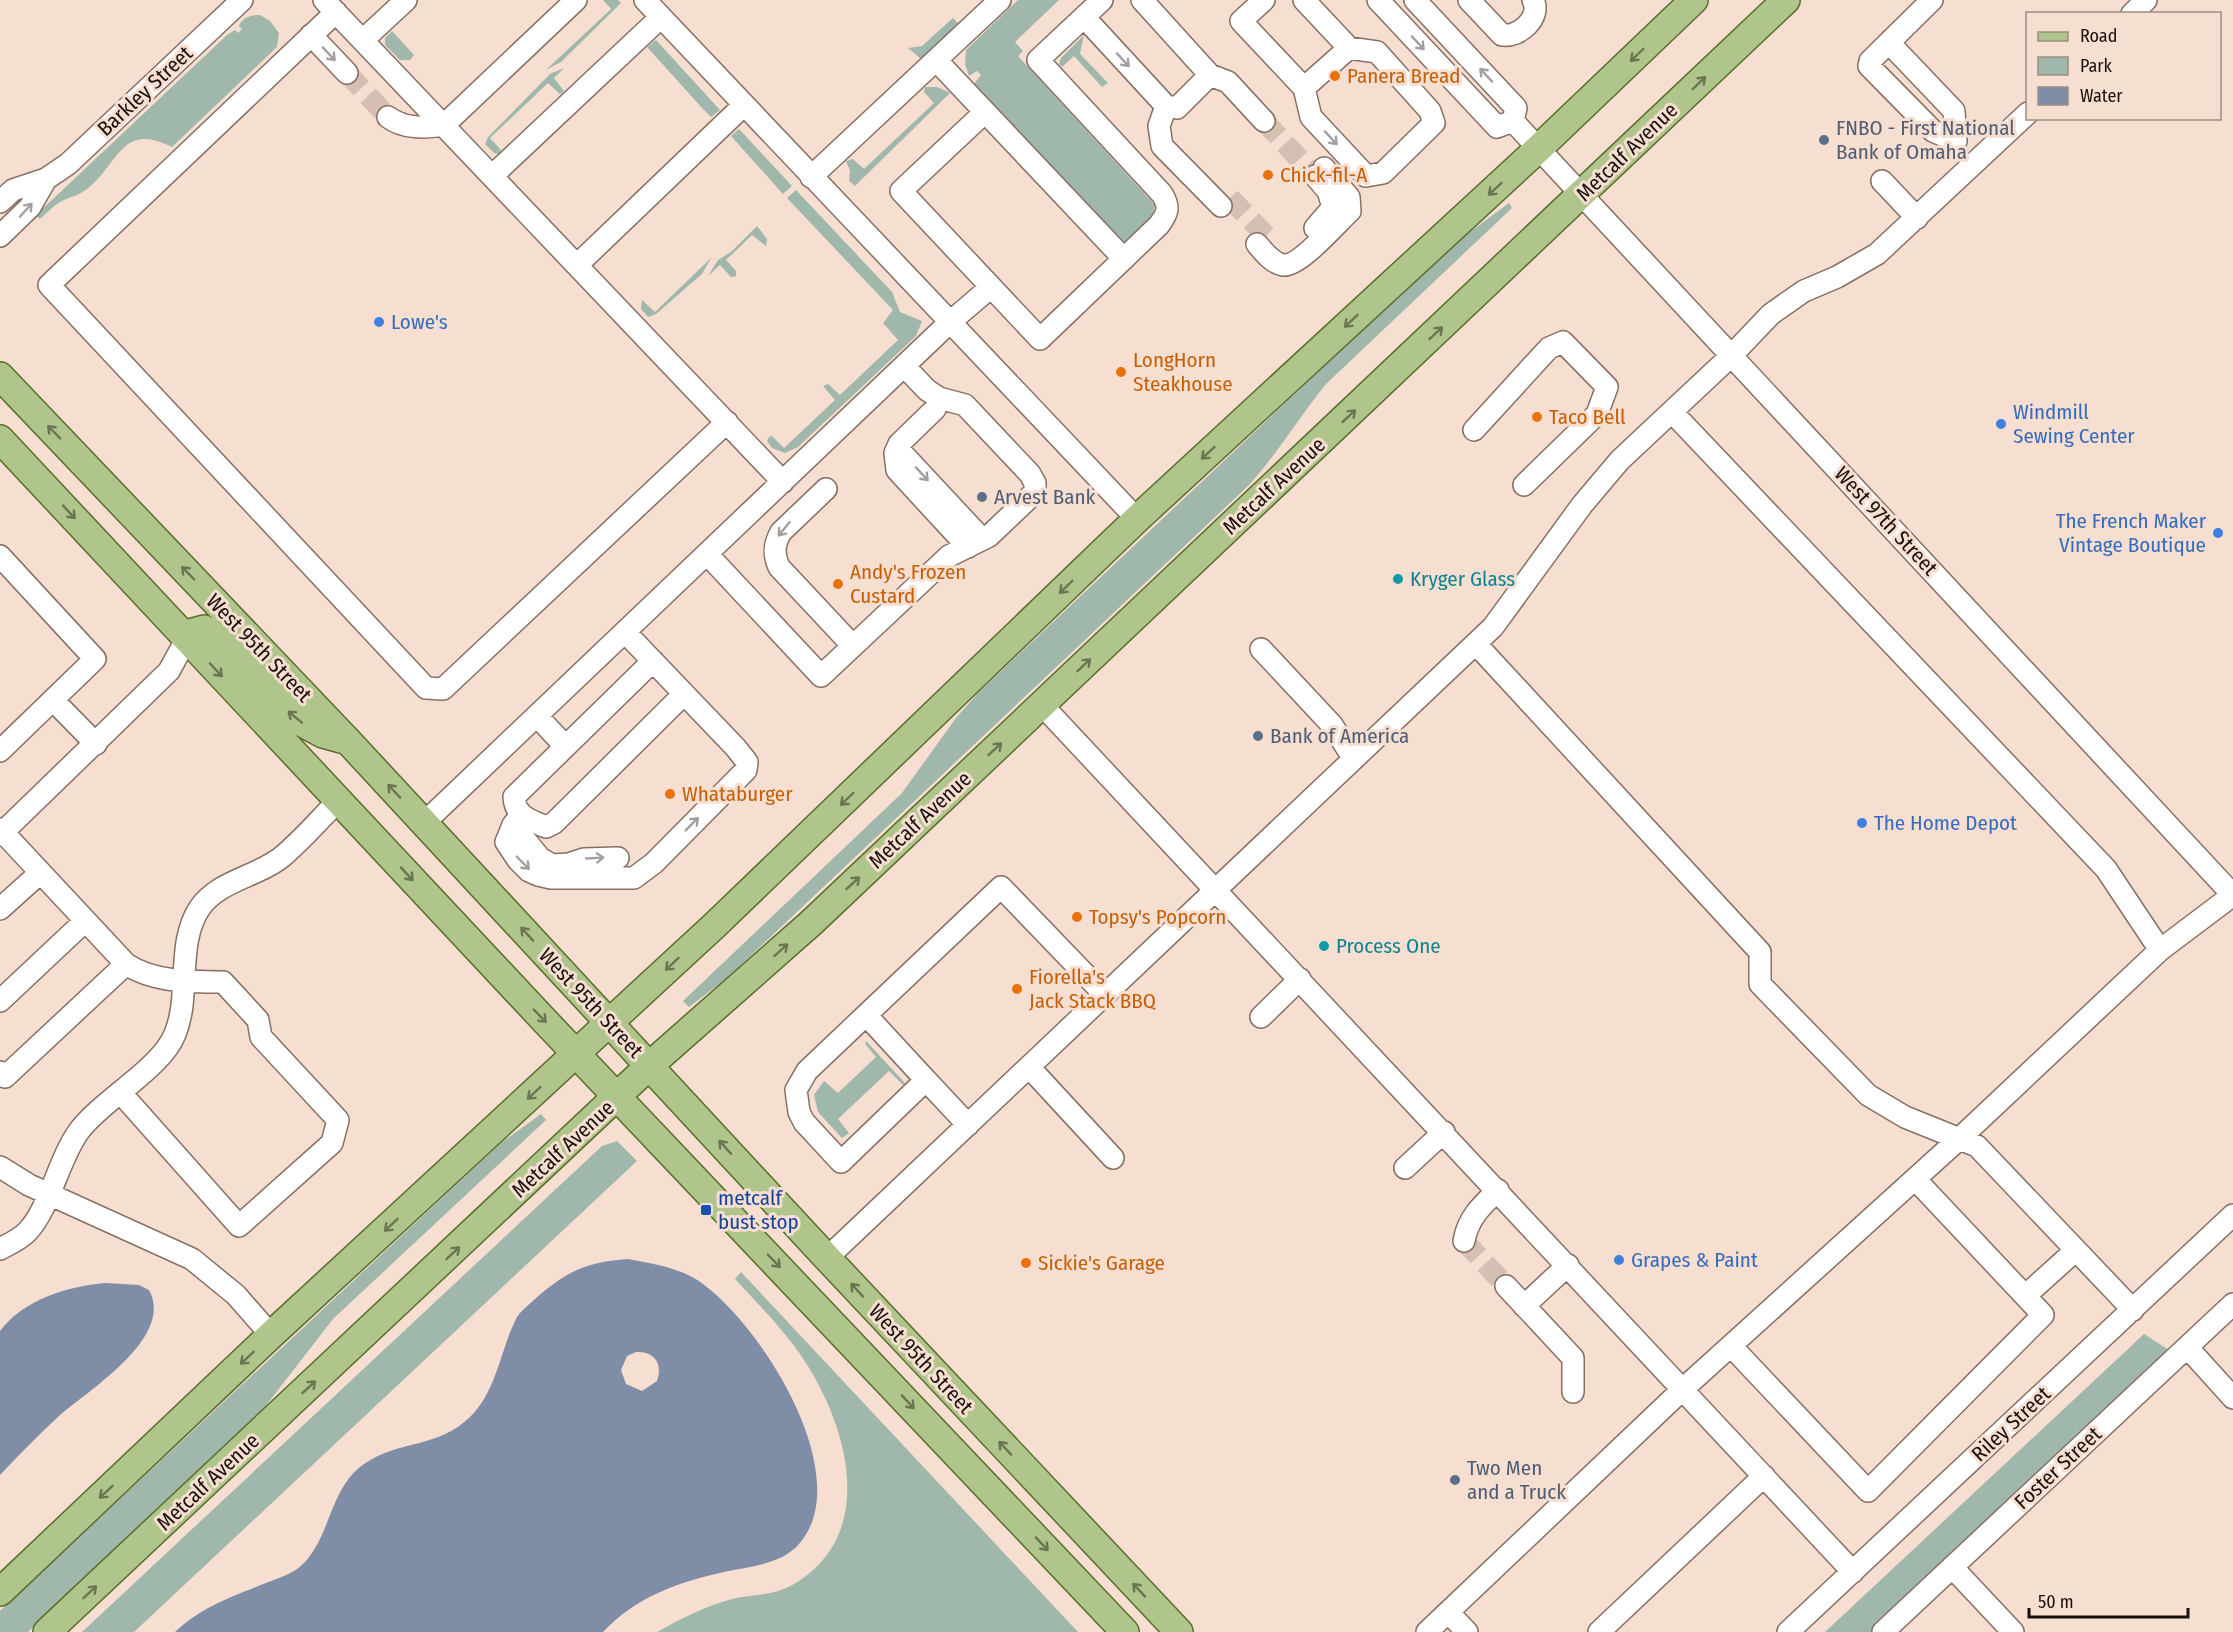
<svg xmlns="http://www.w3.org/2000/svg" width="2233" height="1632" viewBox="0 0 2233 1632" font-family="'Fira Sans Condensed',sans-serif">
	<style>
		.green { fill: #a0b8ab }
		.water { fill: #7f8da7; fill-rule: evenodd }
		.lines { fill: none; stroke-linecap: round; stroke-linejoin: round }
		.minor-tunnel { stroke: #d5bfb3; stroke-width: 21; stroke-dasharray: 21 10; stroke-linecap: butt }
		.minor-casing { stroke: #867064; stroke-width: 24 }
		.major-casing { stroke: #596d2c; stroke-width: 30 }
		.minor { stroke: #fff; stroke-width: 21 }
		.major { stroke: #b0c58b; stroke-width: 27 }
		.oneway { stroke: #a39f9e }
		.oneway2 { stroke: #6c7452 }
		.food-dot { fill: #e8710a; stroke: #f6ded0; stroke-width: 2 }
		.service-dot { fill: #5c6f8a; stroke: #f6ded0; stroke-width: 2 }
		.shop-dot { fill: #3f7fe0; stroke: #f6ded0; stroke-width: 2 }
		.culture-dot { fill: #0f9aa8; stroke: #f6ded0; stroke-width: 2 }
		.transit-dot { fill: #1a4fb4; stroke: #f6ded0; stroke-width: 2 }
		.labels { text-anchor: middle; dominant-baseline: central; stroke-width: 6; stroke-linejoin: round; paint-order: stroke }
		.food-label { font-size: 21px; fill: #c56008; stroke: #f6ded0; text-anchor: start }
		.street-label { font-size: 21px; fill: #18100c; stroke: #f6ded0 }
		.service-label { font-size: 21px; fill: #4e5e75; stroke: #f6ded0; text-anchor: start }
		.shop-label { font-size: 21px; fill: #366cbe; stroke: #f6ded0; text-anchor: start }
		.culture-label { font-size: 21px; fill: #0d838f; stroke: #f6ded0; text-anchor: start }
		.transit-label { font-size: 21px; fill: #164399; stroke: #f6ded0; text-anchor: start }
	</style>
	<rect width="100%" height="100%" fill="#f6ded0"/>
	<path class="green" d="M603,0H618L621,3L561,62L546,70L611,9Z
		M1018,0H1059L1015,42L1023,51L1018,56L1155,205L1152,218L1124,242L975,86L974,84L981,75L977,71L969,76L965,64L966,50Z
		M260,15L270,21L279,33L277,47L172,147C121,121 119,164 87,189C80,195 70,197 62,201C54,205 47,213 40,219L36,215L227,35L235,30L238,33L242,29L239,26C242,17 251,15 260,15Z
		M953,18L959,24L921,59L908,48L922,46Z
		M392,31L414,55L410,60H400L385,45V38Z
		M1084,35L1080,54L1108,83L1102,87L1074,56L1062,67L1059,64L1061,58Z
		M656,40L720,110L711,117L703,109L647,47Z
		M564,68L554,78L564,91L560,94L548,83L490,138L501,150L499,154L494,153L485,144L488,137L550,74Z
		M925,87H937L950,93L855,186L849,181L850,171L846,161L853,159L864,169L934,103L924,92Z
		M739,129L792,186L783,194L731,136Z
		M796,190L892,292L900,312L922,321L916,336L798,447L785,453L772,448L767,441L769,437L772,436L784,448L835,400L823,386L828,384L840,395L898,340L883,323L893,310L787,198Z
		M1509,203L1512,208L1326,384C1299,417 1278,453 1249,485L727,978L689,1007L683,1001L902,793L956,718L979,692L1455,243Z
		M757,226L767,239L766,246L752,235L726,260L736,271V276L731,277L720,265L708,276L718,260L731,252Z
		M711,258L702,274L656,314L648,317L641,309L642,300L655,312Z
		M866,1041L905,1083L903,1085L889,1071L838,1119L849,1133L842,1138L818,1112L814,1095L824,1081L838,1093L876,1057L865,1044Z
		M541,1114L546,1120L333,1319L254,1421L28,1632H0V1611L501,1143Z
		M617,1141L637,1161L134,1632H82L602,1146Z
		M741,1272L1078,1632H657C680,1619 706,1606 732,1599C753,1594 774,1596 794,1584C880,1533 847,1422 800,1354C781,1327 757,1303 735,1279Z
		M2144,1334L2169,1350L1871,1632H1825Z"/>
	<path class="water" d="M628,1259C650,1263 674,1267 694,1278C757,1316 859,1476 799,1544C781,1565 749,1566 724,1572C678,1582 636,1597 603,1632H175C201,1607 233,1596 266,1583C278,1578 293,1574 303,1564C332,1535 329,1486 367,1462C402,1440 438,1448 470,1417C497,1390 500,1351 516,1319C520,1311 529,1305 535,1299C567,1271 586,1262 628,1259ZM636,1352C655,1351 663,1364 657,1381L642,1391L626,1384L621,1370L627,1356Z
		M105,1283L139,1285L149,1290C175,1337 89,1390 59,1416C38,1435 19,1455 0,1475V1331C23,1300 68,1286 105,1283Z"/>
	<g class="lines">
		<path class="minor-tunnel" d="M347,73L388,117
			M1264,121L1315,176
			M1230,198L1266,236
			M1464,1241L1506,1286"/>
		<g class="minor-casing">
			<path id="minor" d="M324,0L783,482
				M645,0L1137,519
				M1264,0L1241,21L1304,88L1349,48L1304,0
				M1378,0L1497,127L1513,121
				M1415,0L1516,108L1513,121
				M1469,0L1502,35C1519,38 1542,17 1533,0
				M1932,0L1870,61L1869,66L1933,131L1956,141
				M336,12L49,285L426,688L443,689L727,422
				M2132,14L2146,0
				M1084,17L1166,106L1177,108L1210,75L1142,0
				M311,35L347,73
				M363,40L406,0
				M1891,40L1893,47L1954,111L1956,141
				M936,60L1124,259
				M1210,75L1228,82L1264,121
				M1304,88L1311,117L1366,176L1383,173L1434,123L1430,111L1377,52L1349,48
				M1166,106L1159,126L1162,146L1221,206
				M985,112L901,191L1040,339L1159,225C1168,213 1170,207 1162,194L1038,60L1102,0
				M388,117C404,129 424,128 444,125L576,0
				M1513,121L2233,895
				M492,176L661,17
				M811,177L1000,0
				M1882,181L1917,218
				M0,202L13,190L46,179L68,164L242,0
				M1315,228L1333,207L1328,191L1315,176
				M0,236L30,207L46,179
				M1257,244C1264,252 1272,263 1283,265C1299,267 1337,223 1350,211L1349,197L1324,168
				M577,265L744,105
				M939,398L935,409L899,444V450L982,539
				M1672,412L2106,869L2160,950
				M1474,430L1549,348L1563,342L1607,387L1597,414L1524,485
				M899,444L895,453L897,470L968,547
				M826,489L781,532C774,544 773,554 779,567L853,646
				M707,554L821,676L949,556L989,536L1029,498L1035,491V483L1030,474L965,405L939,398L927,390L904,366
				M0,556L95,659L0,751
				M1476,644L1760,952V984L1868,1095L1905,1117L1977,1146L2133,1310
				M1261,649L1332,725L1354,759
				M653,661L514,797C515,816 530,820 546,827L554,823L684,694
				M53,700L96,744
				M1042,705L1853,1572
				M537,716L565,746
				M521,815L513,825L506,842L518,860L529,871L538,875L551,878H634L654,863L746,770L747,762L736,748L625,632
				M424,823L949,323L991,287
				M513,825L540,858L552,865L569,864L584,859L618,858
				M0,829L126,964C153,982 191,982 223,982L258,1020L261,1037L338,1120L332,1143L239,1226L120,1092
				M0,835L169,671L187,638
				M0,909L40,873
				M0,1001L85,921
				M866,1015L1001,887L1105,995
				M1261,1017L1300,979
				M1029,1067L1113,1158
				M0,1072L5,1077L126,964
				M926,1080L866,1015L807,1071L796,1090L799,1112L804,1122L841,1162L926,1080L968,1125
				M0,1167L29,1185L192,1259L236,1295L271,1335
				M1405,1168L1444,1132
				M1464,1241C1468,1218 1482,1205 1498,1190
				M0,1249C9,1244 19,1240 27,1232C50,1208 58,1160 79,1131C103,1099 161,1069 175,1034C191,995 176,945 199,909C218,880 258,877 283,856C303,839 320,819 338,801
				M827,1258L1493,627L1582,505L1620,460L1731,356L1771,314L1804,291L1837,277L1877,254L2028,113
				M1506,1286L1573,1358V1392
				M2025,1296L2076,1250
				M1524,1306L1568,1265
				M1731,1346L1868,1491L2043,1315L1915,1179
				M2187,1347L2233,1398
				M1952,1567L2013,1632
				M1448,1612L1467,1632
				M1427,1632L1683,1389L1959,1139L2160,950L2233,895
				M1599,1632L1764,1476
				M1788,1632L2233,1215
				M1883,1632L2233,1304"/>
		</g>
		<g class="major-casing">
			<path id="major" d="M0,376L348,741L827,1258L1179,1632
				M0,439L544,1020L1125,1632
				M187,638L193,632L204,629L297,720L323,734L341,739
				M0,1592L271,1335L715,925L1137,519L1538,149L1694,0
				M47,1632L649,1066L811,923L1786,0"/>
		</g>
		<use href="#minor" class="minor"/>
		<use href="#major" class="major"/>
	</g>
	<defs><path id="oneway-shaft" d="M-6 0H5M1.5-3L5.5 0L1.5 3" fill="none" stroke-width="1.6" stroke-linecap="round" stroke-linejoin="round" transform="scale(1.5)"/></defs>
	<g class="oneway">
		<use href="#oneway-shaft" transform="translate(1418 43) rotate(47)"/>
		<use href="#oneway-shaft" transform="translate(329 54) rotate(47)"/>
		<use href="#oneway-shaft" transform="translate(1123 60) rotate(47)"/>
		<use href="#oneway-shaft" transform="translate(1486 75) rotate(-133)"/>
		<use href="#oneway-shaft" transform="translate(1331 138) rotate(47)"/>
		<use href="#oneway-shaft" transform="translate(26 210) rotate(-48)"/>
		<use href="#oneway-shaft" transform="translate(922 474) rotate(47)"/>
		<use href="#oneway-shaft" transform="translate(784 529) rotate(129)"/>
		<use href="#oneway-shaft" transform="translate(692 824) rotate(-45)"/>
		<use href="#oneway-shaft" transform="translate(595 858) rotate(-3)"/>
		<use href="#oneway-shaft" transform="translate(523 863) rotate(46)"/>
	</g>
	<g class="oneway2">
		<use href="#oneway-shaft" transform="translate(1637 55) rotate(136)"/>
		<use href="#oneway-shaft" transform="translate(1699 83) rotate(-44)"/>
		<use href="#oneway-shaft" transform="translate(1495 189) rotate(137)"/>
		<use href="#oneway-shaft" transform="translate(1351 321) rotate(137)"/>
		<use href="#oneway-shaft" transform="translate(1436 333) rotate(-43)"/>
		<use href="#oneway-shaft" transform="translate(1349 416) rotate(-43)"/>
		<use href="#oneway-shaft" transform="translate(54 432) rotate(-134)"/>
		<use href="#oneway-shaft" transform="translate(1208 453) rotate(137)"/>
		<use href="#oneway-shaft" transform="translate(69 512) rotate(47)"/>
		<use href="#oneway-shaft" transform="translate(188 573) rotate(-134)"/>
		<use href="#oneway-shaft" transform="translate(1066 587) rotate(136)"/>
		<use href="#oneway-shaft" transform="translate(1084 665) rotate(-43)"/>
		<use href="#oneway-shaft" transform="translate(216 670) rotate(47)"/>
		<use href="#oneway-shaft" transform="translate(295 717) rotate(-141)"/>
		<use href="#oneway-shaft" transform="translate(995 749) rotate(-43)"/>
		<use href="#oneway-shaft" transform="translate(394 791) rotate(-133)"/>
		<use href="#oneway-shaft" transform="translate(847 799) rotate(136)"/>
		<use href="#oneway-shaft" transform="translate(407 874) rotate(47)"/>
		<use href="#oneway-shaft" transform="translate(853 883) rotate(-43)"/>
		<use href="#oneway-shaft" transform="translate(527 934) rotate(-133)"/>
		<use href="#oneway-shaft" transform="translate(781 950) rotate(-42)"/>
		<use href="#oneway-shaft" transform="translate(672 964) rotate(137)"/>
		<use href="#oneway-shaft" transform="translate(540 1016) rotate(46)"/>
		<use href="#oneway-shaft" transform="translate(534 1093) rotate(137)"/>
		<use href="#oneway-shaft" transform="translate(725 1147) rotate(-132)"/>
		<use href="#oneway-shaft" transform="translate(391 1225) rotate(137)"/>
		<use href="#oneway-shaft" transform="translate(453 1253) rotate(-43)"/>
		<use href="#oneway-shaft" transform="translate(774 1261) rotate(46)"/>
		<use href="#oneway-shaft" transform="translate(857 1290) rotate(-133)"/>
		<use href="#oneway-shaft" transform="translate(247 1358) rotate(137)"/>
		<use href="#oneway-shaft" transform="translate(309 1387) rotate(-43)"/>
		<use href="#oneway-shaft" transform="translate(908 1402) rotate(47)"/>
		<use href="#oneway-shaft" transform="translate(1005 1448) rotate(-133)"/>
		<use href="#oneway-shaft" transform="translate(106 1492) rotate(137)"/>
		<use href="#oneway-shaft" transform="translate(1042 1544) rotate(47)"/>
		<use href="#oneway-shaft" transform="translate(1139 1590) rotate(-133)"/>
		<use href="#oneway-shaft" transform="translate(90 1592) rotate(-43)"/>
	</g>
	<g class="food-dot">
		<circle cx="1335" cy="76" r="6"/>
		<circle cx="1268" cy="175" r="6"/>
		<circle cx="1121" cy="372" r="6"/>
		<circle cx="1537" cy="417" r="6"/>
		<circle cx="838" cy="584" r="6"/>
		<circle cx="670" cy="794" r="6"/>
		<circle cx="1077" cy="917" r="6"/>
		<circle cx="1017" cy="989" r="6"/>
		<circle cx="1026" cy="1263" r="6"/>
	</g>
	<g class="service-dot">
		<circle cx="1824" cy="140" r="6"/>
		<circle cx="982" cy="497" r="6"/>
		<circle cx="1258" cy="736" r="6"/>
		<circle cx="1455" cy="1480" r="6"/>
	</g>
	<g class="shop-dot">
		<circle cx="379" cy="322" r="6"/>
		<circle cx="2001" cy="424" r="6"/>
		<circle cx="2218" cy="533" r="6"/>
		<circle cx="1862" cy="823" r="6"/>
		<circle cx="1619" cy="1260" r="6"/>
	</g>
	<g class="culture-dot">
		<circle cx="1398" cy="579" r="6"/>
		<circle cx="1324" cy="946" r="6"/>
	</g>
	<rect class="transit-dot" x="700" y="1204" width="12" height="12" rx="3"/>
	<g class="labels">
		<g class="food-label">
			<text x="1347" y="76">Panera Bread</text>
			<text x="1280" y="175">Chick-fil-A</text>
			<text x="1133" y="360">LongHorn<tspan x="1133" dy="24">Steakhouse</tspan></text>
			<text x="1549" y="417">Taco Bell</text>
			<text x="850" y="572">Andy's Frozen<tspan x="850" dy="24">Custard</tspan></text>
			<text x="682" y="794">Whataburger</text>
			<text x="1089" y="917">Topsy's Popcorn</text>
			<text x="1029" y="977">Fiorella's<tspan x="1029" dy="24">Jack Stack BBQ</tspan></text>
			<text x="1038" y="1263">Sickie's Garage</text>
		</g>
		<g class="street-label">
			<text transform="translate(145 91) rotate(-43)">Barkley Street</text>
			<text transform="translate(1627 152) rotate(-44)">Metcalf Avenue</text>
			<text transform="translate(1274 486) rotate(-43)">Metcalf Avenue</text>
			<text transform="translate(1886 521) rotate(47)">West 97th Street</text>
			<text transform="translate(259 648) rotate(46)">West 95th Street</text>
			<text transform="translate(920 820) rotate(-43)">Metcalf Avenue</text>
			<text transform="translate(591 1003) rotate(47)">West 95th Street</text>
			<text transform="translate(563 1149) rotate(-43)">Metcalf Avenue</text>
			<text transform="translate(921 1359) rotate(47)">West 95th Street</text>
			<text transform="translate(2011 1424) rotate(-43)">Riley Street</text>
			<text transform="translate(2058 1468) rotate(-43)">Foster Street</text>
			<text transform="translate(208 1482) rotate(-43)">Metcalf Avenue</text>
		</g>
		<g class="service-label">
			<text x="1836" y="128">FNBO - First National<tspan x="1836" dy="24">Bank of Omaha</tspan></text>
			<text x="994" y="497">Arvest Bank</text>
			<text x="1270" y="736">Bank of America</text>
			<text x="1467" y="1468">Two Men<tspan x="1467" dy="24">and a Truck</tspan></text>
		</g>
		<g class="shop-label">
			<text x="391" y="322">Lowe's</text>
			<text x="2013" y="412">Windmill<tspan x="2013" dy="24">Sewing Center</tspan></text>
			<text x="2206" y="521" text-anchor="end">The French Maker<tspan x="2206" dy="24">Vintage Boutique</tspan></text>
			<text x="1874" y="823">The Home Depot</text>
			<text x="1631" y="1260">Grapes &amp; Paint</text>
		</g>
		<g class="culture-label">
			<text x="1410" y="579">Kryger Glass</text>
			<text x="1336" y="946">Process One</text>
		</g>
		<g class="transit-label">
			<text x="718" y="1198">metcalf<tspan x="718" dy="24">bust stop</tspan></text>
		</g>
	</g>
	<rect x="2026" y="12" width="195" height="108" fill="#f6ded0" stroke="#9d8c82" stroke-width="1.5"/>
	<rect x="2038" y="32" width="30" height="9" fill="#b0c58b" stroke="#9d8c82" stroke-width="1.5"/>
	<text x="2080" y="42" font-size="18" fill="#18100c">Road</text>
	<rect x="2038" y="57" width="30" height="18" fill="#a0b8ab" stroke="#9d8c82" stroke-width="1.5"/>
	<text x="2080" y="72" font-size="18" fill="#18100c">Park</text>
	<rect x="2038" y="87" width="30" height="18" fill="#7f8da7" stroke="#9d8c82" stroke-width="1.5"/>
	<text x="2080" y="102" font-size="18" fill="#18100c">Water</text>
	<path d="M2029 1608v9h159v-9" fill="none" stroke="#18100c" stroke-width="3"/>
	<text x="2038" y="1608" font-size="18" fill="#18100c" stroke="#f6ded0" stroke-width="4.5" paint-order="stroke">50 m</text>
</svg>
